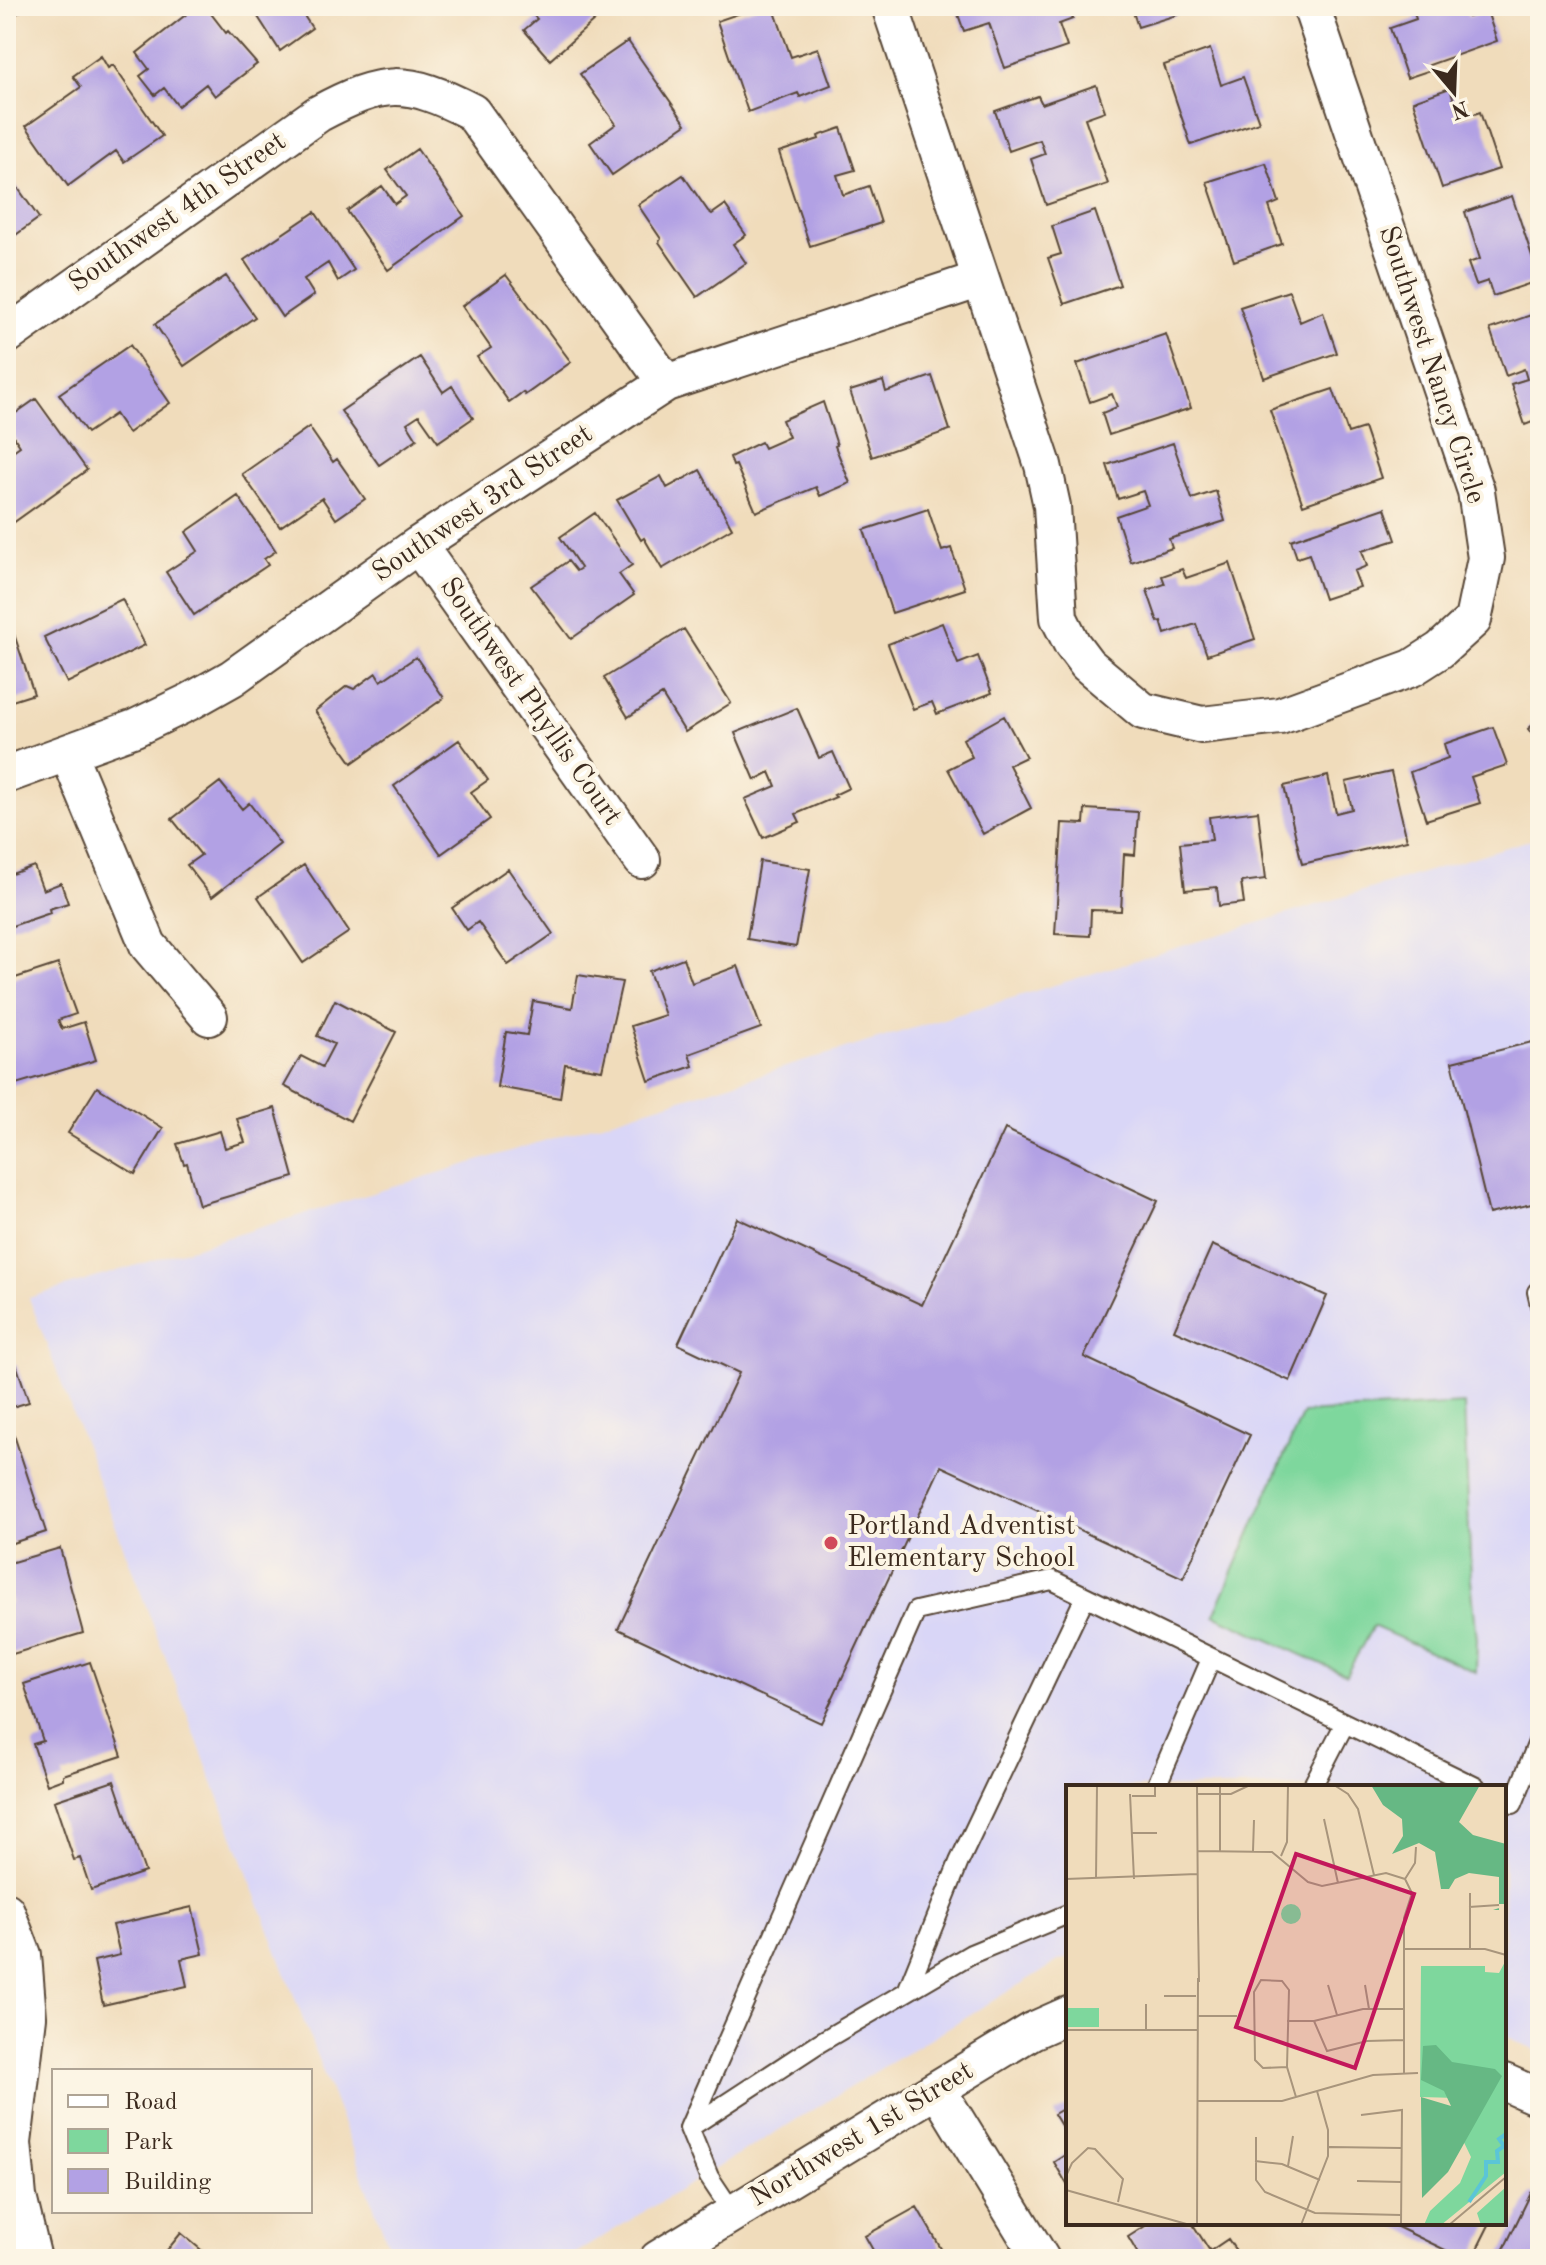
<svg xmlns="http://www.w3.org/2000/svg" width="1546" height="2265" viewBox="0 0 1546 2265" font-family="'Old Standard TT',serif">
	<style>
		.built { fill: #d9d6f7 }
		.green { fill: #7ed79d; stroke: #5c805e; stroke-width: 2 }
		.building { fill: #b2a1e4 }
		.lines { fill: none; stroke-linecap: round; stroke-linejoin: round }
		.service-casing { stroke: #564536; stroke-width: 22 }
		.minor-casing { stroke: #564536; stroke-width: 40 }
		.service { stroke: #fff; stroke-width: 18 }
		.minor { stroke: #fff; stroke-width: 36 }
		.poi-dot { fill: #d1495b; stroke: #fcf5e5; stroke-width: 3 }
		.labels { text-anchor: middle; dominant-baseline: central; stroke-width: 8; stroke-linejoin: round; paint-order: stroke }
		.street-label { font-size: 28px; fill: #3b2a1e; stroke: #fcf5e5 }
		.poi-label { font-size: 28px; fill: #3b2a1e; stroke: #fcf5e5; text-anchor: start }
		.inset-river { fill: none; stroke: #5bc5d7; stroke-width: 4 }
		.inset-road { fill: none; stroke: #a8957c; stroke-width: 2 }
		.view { fill: #c2185b; fill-opacity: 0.15; stroke: #c2185b; stroke-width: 4 }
		.inset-edge { fill: none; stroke: #3b2a1e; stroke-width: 4 }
	</style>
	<rect width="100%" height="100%" fill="#fcf5e5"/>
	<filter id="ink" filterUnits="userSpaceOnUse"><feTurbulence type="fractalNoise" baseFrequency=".0125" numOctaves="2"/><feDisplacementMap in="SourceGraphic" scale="16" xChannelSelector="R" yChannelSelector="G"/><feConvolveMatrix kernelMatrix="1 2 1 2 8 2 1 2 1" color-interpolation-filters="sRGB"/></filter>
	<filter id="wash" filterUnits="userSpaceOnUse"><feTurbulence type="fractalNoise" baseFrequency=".006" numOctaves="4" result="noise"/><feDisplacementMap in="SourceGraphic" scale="32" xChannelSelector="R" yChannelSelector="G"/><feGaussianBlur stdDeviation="1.8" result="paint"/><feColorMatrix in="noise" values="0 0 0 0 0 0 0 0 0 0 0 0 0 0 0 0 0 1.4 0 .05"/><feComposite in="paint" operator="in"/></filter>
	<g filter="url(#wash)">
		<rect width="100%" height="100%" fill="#f0dcbb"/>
		<path class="built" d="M1540,837V2053L1504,2035V1787H1068V1958L1060,1960L566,2259H394L29,1298Z"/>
		<path class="green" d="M1464,1404L1471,1579L1477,1639L1476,1672L1373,1626L1346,1675L1214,1615L1303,1413Z"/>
		<g id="blocks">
			<path class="building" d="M6,6H28L6,21Z
				M197,6H205L226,33L228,31L257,64L215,96L206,84L178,106L164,88L155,95L140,76L149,69L137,53Z
				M251,6H302L299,8L312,28L280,51Z
				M525,6H598L604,12L550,60L524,30L537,19Z
				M761,6H773L791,57L818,48L831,85L800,97L798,93L748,112L717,21Z
				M955,6H1069L1073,19L1059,24L1067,47L1005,68L989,23L964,31Z
				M1131,6H1173L1177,15L1138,27Z
				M1412,6H1464L1468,17L1487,11L1497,41L1429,65L1431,70L1407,78L1390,28L1416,19Z
				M628,41L686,124L612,175L590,143L616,124L580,74Z
				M1210,49L1221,85L1243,77L1259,122L1191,145L1164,65Z
				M101,56L108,68L113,65L162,136L124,162L116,151L68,186L26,126L81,87L73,76Z
				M1096,85L1105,111L1085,118L1108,184L1046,205L1031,159L1045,154L1040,140L1009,151L995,111L1038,96L1042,104Z
				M1450,88L1460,119L1480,112L1499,169L1442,188L1413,101Z
				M841,128L855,170L837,175L843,195L869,186L881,223L810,246L779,152L819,139L818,136Z
				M417,149L464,216L388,270L347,211L382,186L395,204L406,196L387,170Z
				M1266,163L1279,202L1269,206L1282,244L1234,261L1207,182Z
				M6,171L39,218L6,242Z
				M683,175L708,211L712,214L725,205L746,235L733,244L746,263L697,297L659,242L661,239L638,205Z
				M1512,196L1540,280L1493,296L1488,281L1476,285L1468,263L1480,259L1465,212Z
				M1095,211L1120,285L1064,304L1048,258L1061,254L1052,226Z
				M315,212L354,270L338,281L328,263L304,279L314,295L282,317L244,260Z
				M506,275L571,362L525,395L523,392L509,402L477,357L491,348L462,306Z
				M226,276L255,317L184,366L155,324Z
				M1289,291L1300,322L1323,312L1337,353L1264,378L1240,307Z
				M1540,312V419L1525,425L1511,384L1527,379L1524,369L1506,376L1490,329Z
				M1166,334L1191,408L1109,435L1102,413L1117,407L1112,394L1090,402L1077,364Z
				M130,345L170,403L128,433L115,414L87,433L59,394Z
				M420,357L443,392L452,386L473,418L438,442L419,415L407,423L417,439L379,465L341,411Z
				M932,376L950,430L872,457L850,391L883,381L886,392Z
				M1333,389L1348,433L1364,428L1381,478L1303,505L1270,410Z
				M36,399L87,470L6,528V456L20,446L6,425V420Z
				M823,402L837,445L835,446L850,483L820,496L816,487L756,512L736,465L733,466L730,457L761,442L764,448L789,437L782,420Z
				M309,427L333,462L337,459L365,499L336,519L322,498L280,527L242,474Z
				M1173,443L1192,499L1216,491L1225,521L1169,539L1172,548L1131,562L1116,516L1148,505L1143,491L1118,499L1107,465Z
				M700,470L732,528L662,569L644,538L641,540L617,500L661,476L667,488Z
				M238,496L276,551L264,559L268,565L194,615L166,572L198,551L186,532Z
				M1385,508L1396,540L1362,551L1367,566L1354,571L1360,587L1324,599L1309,554L1297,558L1291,540Z
				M928,509L942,551L951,548L965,589L892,613L864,530Z
				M595,513L632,565L619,574L634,595L571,639L531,586L568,561L576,571L581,568L560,537Z
				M1230,563L1255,639L1207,655L1196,624L1165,634L1161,621L1158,622L1147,590L1165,584L1162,576L1182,569L1186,578Z
				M122,599L145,645L67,683L44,637Z
				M942,623L958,664L978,656L992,693L937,714L932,702L913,709L888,644Z
				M684,629L731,703L685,732L662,695L628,717L604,678Z
				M14,634L34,694L6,703V637Z
				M416,657L444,698L352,763L315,711L347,686L354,689L376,673L381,681Z
				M797,708L819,758L833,752L849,788L834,795L836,797L796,814L800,822L763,838L745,799L776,786L770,772L755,780L735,733Z
				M1004,716L1026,757L1009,765L1031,808L983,834L948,769L972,757L963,739Z
				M1540,719V744L1528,729Z
				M1493,727L1507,765L1471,777L1480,803L1426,820L1410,772L1448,758L1444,744Z
				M459,740L488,780L471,792L490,819L441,854L394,786Z
				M1391,772L1407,840L1302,864L1284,786L1328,776L1336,813L1352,809L1346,782Z
				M220,782L242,809L249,803L280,844L212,897L187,865L201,855L172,819Z
				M1085,809L1138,812L1135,855L1124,854L1121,911L1091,910L1090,936L1055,934L1062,823L1084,824Z
				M1258,811L1266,879L1241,882L1244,903L1219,906L1217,887L1185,890L1180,843L1212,840L1209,817Z
				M760,861L810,869L796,947L747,939Z
				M304,865L349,932L303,963L258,897Z
				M34,866L43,890L61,883L68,903L49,909L50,913L6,928V876Z
				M508,869L553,934L508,965L478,922L467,930L452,908Z
				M683,958L692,983L738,966L761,1028L689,1054L693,1066L649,1081L631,1026L665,1015L649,971Z
				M58,964L76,1014L58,1020L62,1029L84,1022L96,1060L6,1087V1033L12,1031L6,1014V981Z
				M578,975L622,982L602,1070L565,1064L560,1098L497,1087L506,1032L527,1035L533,1001L572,1008Z
				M335,1000L396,1032L350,1121L284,1086L301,1056L322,1067L334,1044L317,1036Z
				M1540,1040V1202L1489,1214L1452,1062Z
				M97,1087L163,1128L135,1174L68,1133Z
				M275,1108L294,1177L199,1205L187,1163L184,1164L177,1144L220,1131L225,1148L245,1142L237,1119Z
				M1005,1129L1158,1201L1084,1357L1250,1435L1183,1578L941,1466L821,1723L618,1629L739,1373L678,1344L737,1218L922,1305Z
				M1212,1245L1327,1296L1290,1381L1174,1330Z
				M16,1364L29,1402L6,1409V1367Z
				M14,1435L46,1532L6,1545V1437Z
				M60,1548L83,1633L6,1656V1605L11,1603L6,1585V1564Z
				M90,1662L122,1756L63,1775V1779L47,1785L33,1744L43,1741L24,1684Z
				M114,1781L145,1872L91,1890L80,1858L74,1860L54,1801Z
				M192,1907L203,1954L181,1959L187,1986L103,2005L94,1961L120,1955L113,1925Z
				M1068,2106V2137L1054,2114Z
				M1068,2153V2186L1054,2162Z
				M1531,2193L1540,2198V2259H1499Z
				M917,2207L947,2259H878L865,2236Z
				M1150,2223H1192L1210,2251L1228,2239L1241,2259H1141L1128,2237Z
				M1389,2223H1490L1472,2259H1464Z
				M181,2233L212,2259H160Z"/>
		</g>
	</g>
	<g filter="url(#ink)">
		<use href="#blocks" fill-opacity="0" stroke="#564536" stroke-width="2"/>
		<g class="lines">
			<g class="service-casing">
				<path id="service" d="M1537,1292L1540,1305
					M1156,1787L1211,1659
					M1312,1787L1344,1725
					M1513,1804L1540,1737
					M907,1991L959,1862L1085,1597
					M689,2128L819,2043L971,1954L1068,1914
					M733,2213L709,2177L689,2128L916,1611L1052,1580L1476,1787"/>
			</g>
			<g class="minor-casing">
				<path id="minor" d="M890,6L1043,465L1052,506L1059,618L1072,644L1087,664L1143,711L1202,725L1280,716L1412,668L1440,650L1473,620L1486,558L1476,491L1311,6
					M6,336L318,114C383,79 406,78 472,112L666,383
					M418,545L642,860
					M68,753L148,945L209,1017
					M6,775L135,728L191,701L232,678L418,545L666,383L981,279
					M6,1911L23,1955L28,2017L13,2143L18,2197L33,2259
					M1504,2082L1540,2098
					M937,2089L1041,2259
					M658,2259L1032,2031L1068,2015"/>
			</g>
			<use href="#service" class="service"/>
			<use href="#minor" class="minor"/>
		</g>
	</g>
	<circle class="poi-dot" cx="831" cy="1543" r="8"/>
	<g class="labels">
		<g class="street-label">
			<text transform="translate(178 213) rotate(-35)">Southwest 4th Street</text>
			<text transform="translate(1431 365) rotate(72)">Southwest Nancy Circle</text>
			<text transform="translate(483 504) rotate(-34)">Southwest 3rd Street</text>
			<text transform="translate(530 702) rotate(55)">Southwest Phyllis Court</text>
			<text transform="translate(862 2135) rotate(-31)">Northwest 1st Street</text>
		</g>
		<g class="poi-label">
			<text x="847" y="1527">Portland Adventist<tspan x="847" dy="32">Elementary School</tspan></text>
		</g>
	</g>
	<g transform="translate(1066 1785)">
		<rect width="440" height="440" fill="#f0dcbb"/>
		<path d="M215 129a10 10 0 1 1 20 0a10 10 0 1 1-20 0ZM440,175V387L375,440H358L364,426L394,398L405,372L392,345L391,313L354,312L355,181H419V187L433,188ZM0,223H33V242H0ZM440,402V440H415L411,428Z" fill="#7ed79d"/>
		<path d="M305,0H414L393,37L407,50L440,59V119H433V125H427L433,123V92L403,88L389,94L383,104H375L369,67L353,58L326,69L337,51L336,34L317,20ZM370,260L386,277L429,284L436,291L382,387L356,413L355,312L385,321L378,306L355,295L357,261Z" fill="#66b884"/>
		<path class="inset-river" d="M403,417L420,391V377H432L431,366L438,361L433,354L440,349"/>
		<path class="inset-road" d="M131,0L132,135M154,0V66M268,0L282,9L292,24L308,90M64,9L68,94M131,9H165L184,0M66,11H89V0M258,34L272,98M66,48H91M131,66L206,67L242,97L256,101L320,88L339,94M187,66L188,35M215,71L221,57L222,0M0,94L131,89M30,94L31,0M339,94L349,78L350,62M404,108V163M403,122L433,120M132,134L133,197M339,164H419L440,170M262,200L271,230M299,200L303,224M98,211H130M132,231H171M221,236H248L297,224H338M248,236L261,266L301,256L338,255M0,245H132M80,245V219M221,282L197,283L189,275L188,207L195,195L216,196L223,205L221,282L230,312M338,288V133L346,108L339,94M132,316H216L307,290L352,288M295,330L336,325L335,440M190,352V395L199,407L249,428L335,430M263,362L336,363M189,376L216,379L254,395M222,381L227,351M0,391L6,378L22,363L29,364L57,394L52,417M291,396L335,397M0,405L124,440M131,440L132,193M235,440L262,371V345L251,306M383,440L440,392"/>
		<path class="view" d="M230,69L348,109L289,283L170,242Z"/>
		<rect width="440" height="440" class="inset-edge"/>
	</g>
	<rect width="1546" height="2265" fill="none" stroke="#fcf5e5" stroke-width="32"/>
	<rect x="52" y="2069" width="260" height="144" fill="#fcf5e5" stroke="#afa495" stroke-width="2"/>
	<rect x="68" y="2095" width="40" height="12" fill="#ffffff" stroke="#afa495" stroke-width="2"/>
	<text x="124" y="2109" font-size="24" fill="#3b2a1e">Road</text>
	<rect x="68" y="2129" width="40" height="24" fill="#7ed79d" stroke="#afa495" stroke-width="2"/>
	<text x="124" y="2149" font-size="24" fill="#3b2a1e">Park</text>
	<rect x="68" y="2169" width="40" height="24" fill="#b2a1e4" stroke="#afa495" stroke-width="2"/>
	<text x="124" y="2189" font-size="24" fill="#3b2a1e">Building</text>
	<g transform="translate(1454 92) rotate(161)" stroke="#fcf5e5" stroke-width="6" paint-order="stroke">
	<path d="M0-6L14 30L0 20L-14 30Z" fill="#3b2a1e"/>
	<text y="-12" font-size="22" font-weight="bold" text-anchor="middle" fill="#3b2a1e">N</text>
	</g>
</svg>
